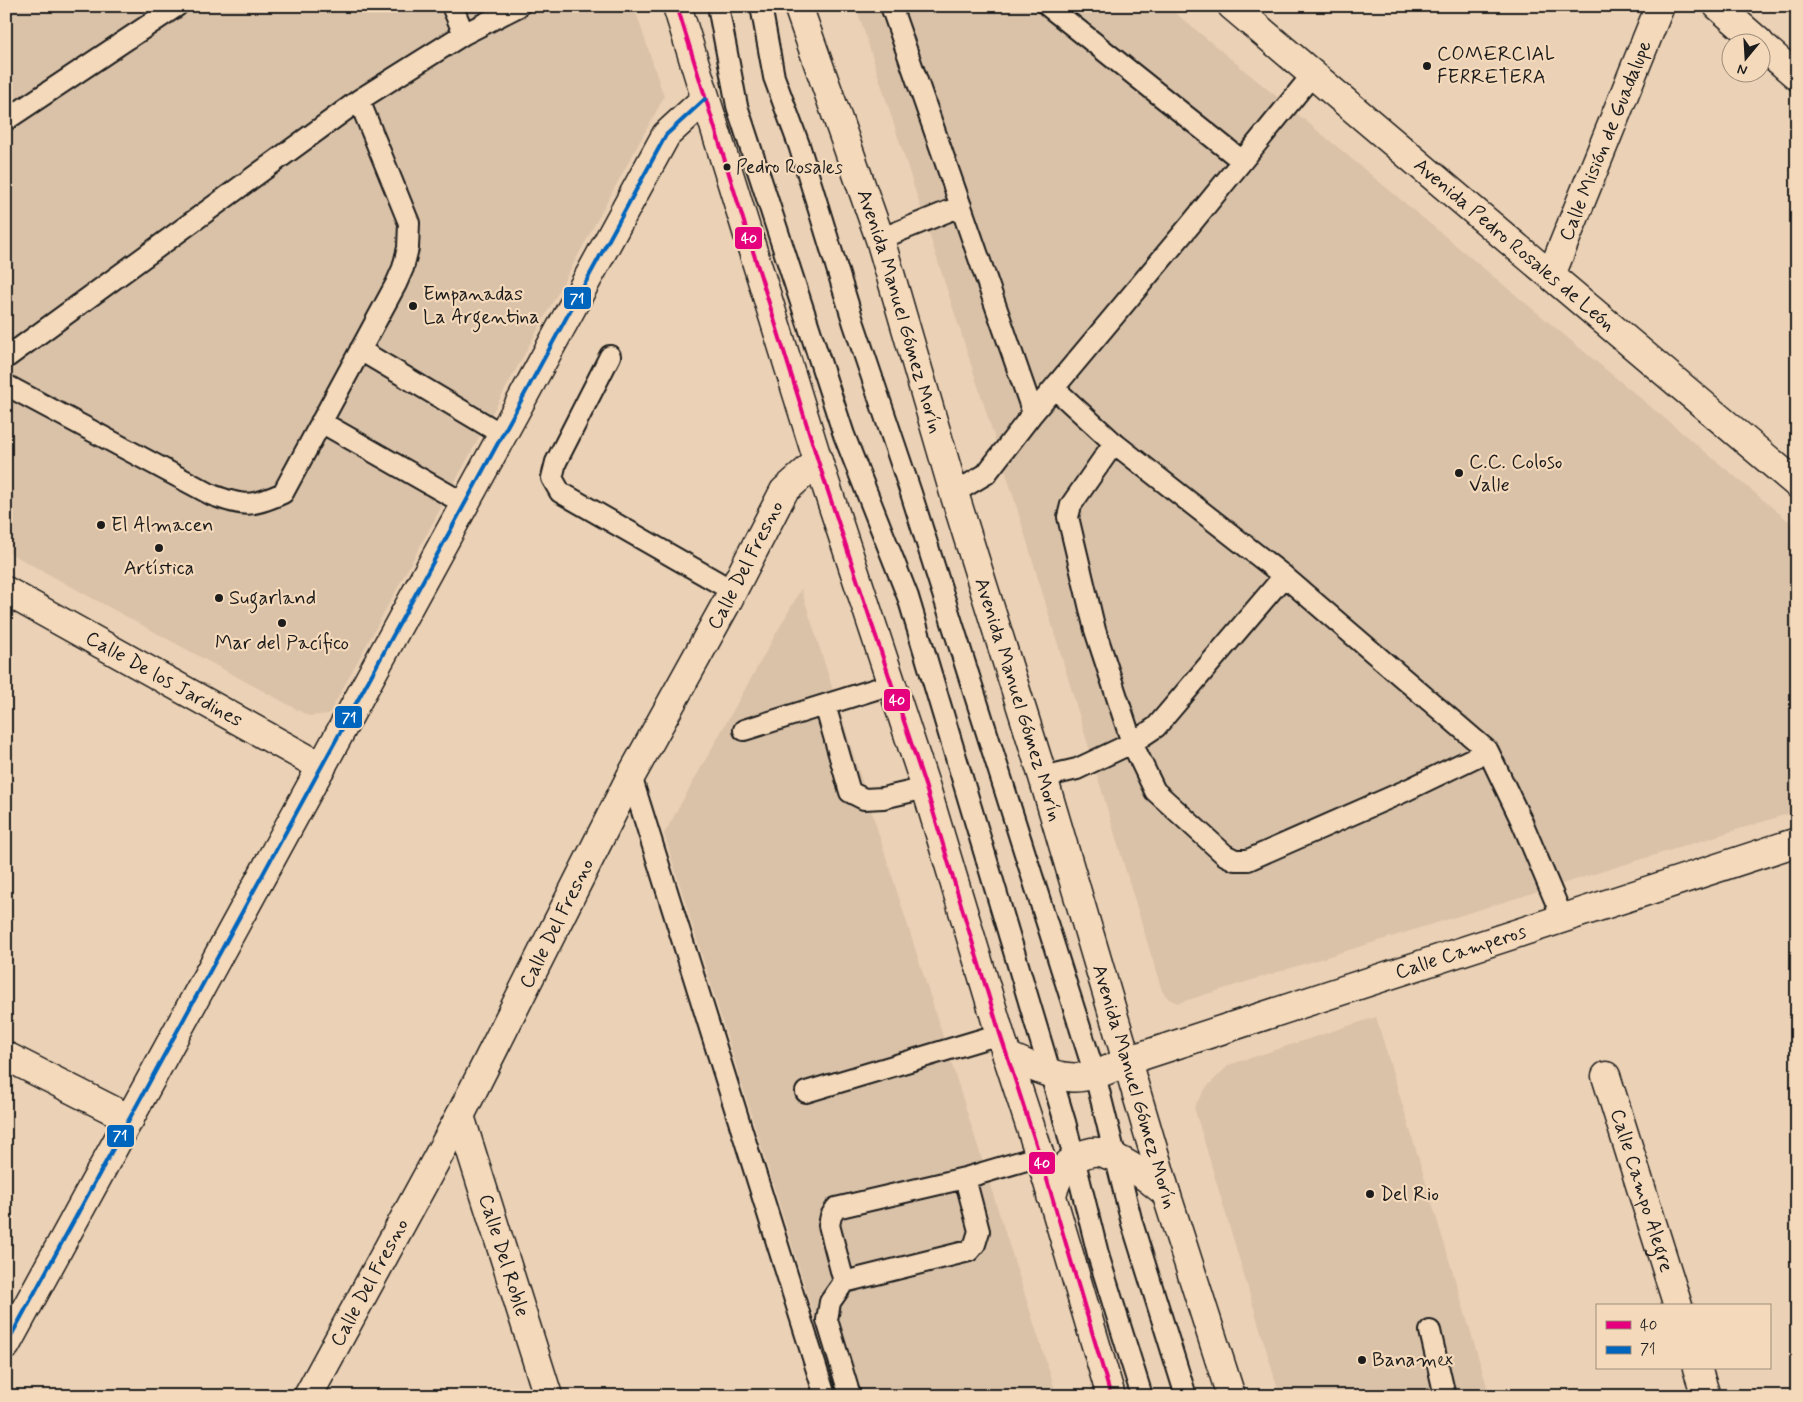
<svg xmlns="http://www.w3.org/2000/svg" width="1803" height="1402" viewBox="0 0 1803 1402" font-family="Mynerve,sans-serif">
	<style>
		.built { fill: #dac2a8 }
		.lines { fill: none; stroke-linecap: round; stroke-linejoin: round }
		.service-casing { stroke: #1c1c1c; stroke-width: 24 }
		.minor-casing { stroke: #1c1c1c; stroke-width: 31 }
		.tertiary-casing { stroke: #1c1c1c; stroke-width: 31 }
		.secondary-casing { stroke: #1c1c1c; stroke-width: 31 }
		.primary-casing { stroke: #1c1c1c; stroke-width: 31 }
		.service { stroke: #f4d9bb; stroke-width: 20 }
		.minor { stroke: #f4d9bb; stroke-width: 28 }
		.tertiary { stroke: #f4d9bb; stroke-width: 28 }
		.secondary { stroke: #f4d9bb; stroke-width: 28 }
		.primary { stroke: #f4d9bb; stroke-width: 28 }
		.bus-1-casing { stroke: #f4d9bb; stroke-width: 8 }
		.bus-2-casing { stroke: #f4d9bb; stroke-width: 8 }
		.bus-1 { stroke: #e5007d; stroke-width: 4 }
		.bus-2 { stroke: #0065bd; stroke-width: 4 }
		.poi-dot { fill: #1c1c1c; stroke: #f4d9bb; stroke-width: 2 }
		.labels { text-anchor: middle; dominant-baseline: central; stroke-width: 4.5; stroke-linejoin: round; paint-order: stroke }
		.bus-label { font-size: 19px; fill: #1c1c1c; stroke: #f4d9bb; text-anchor: start }
		.poi-label { font-size: 20px; fill: #1c1c1c; stroke: #f4d9bb; text-anchor: start }
		.street-label { font-size: 20px; fill: #1c1c1c; stroke: #f4d9bb }
		.line-badge { stroke: #f4d9bb; stroke-width: 2 }
		.badge-label { font-size: 14px; text-anchor: middle; font-weight: bold; fill: #fff }
	</style>
	<rect width="100%" height="100%" fill="#ebd1b5"/>
	<filter id="ink" filterUnits="userSpaceOnUse"><feTurbulence type="fractalNoise" baseFrequency=".02" numOctaves="2"/><feDisplacementMap in="SourceGraphic" scale="10" xChannelSelector="R" yChannelSelector="G"/><feConvolveMatrix kernelMatrix="1 2 1 2 8 2 1 2 1" color-interpolation-filters="sRGB"/></filter>
	<g filter="url(#ink)">
		<path class="built" d="M6,6H634L664,97L329,714L309,716L6,551Z
			M856,6H1167L1797,528V811L1178,1003L1169,999L1162,991L1013,495Z
			M801,589L1057,1396H839L664,834Z
			M1376,1017L1490,1396H1280L1194,1107L1206,1088L1229,1065Z"/>
		<g class="lines">
			<g class="service-casing">
				<path id="service" d="M452,6L464,34
					M718,6L737,106L844,435L908,597L1065,1122L1099,1258L1142,1396
					M761,6L774,77L799,145L854,324L911,493L1095,1075L1132,1223L1186,1396
					M891,6L1033,413
					M1048,6L1241,160
					M6,120L177,6
					M880,239L961,206
					M360,350L503,435
					M610,356L556,462L552,478L560,492L733,591
					M6,358L359,100
					M6,385L212,495C244,507 252,507 283,493L396,284L403,268L408,248L409,223L359,100L464,34L519,6
					M1054,388L1114,443L1284,576L1488,751L1522,822L1563,919
					M321,422L465,504
					M1114,443L1071,505L1068,517L1095,630L1132,743L1155,791L1225,855L1235,860H1248L1405,791L1488,751
					M954,493L986,474L1033,413L1191,224L1313,74
					M825,705L850,792L864,799L883,798L926,788
					M744,730L892,684
					M631,776L825,1396
					M1043,777L1077,769L1132,743L1156,727L1284,576
					M806,1092L1000,1034
					M844,1282L829,1225L831,1216L836,1208L965,1178L1040,1156
					M1430,1331L1445,1396
					M850,1396L827,1320L830,1302L844,1282L969,1251L975,1244L979,1231L965,1178"/>
			</g>
			<g class="minor-casing">
				<g id="minor">
					<path d="M1718,6L1759,42"/>
					<path d="M1760,44L1797,76"/>
					<path id="s1" d="M1551,275L1660,6"/>
					<path id="s2" d="M6,591L322,767"/>
					<path d="M6,1056L130,1119"/>
					<path id="s3" d="M1126,1061L1797,842"/>
					<path id="s4" d="M1606,1076L1678,1306"/>
					<path id="s5" d="M460,1116L548,1396"/>
					<path d="M1697,1368L1706,1396"/>
					<path id="s6" d="M308,1396L460,1116L631,776L726,604L784,491L818,461"/>
				</g>
			</g>
			<g class="tertiary-casing">
				<path id="tertiary" d="M6,1345L666,135L705,99"/>
			</g>
			<g class="secondary-casing">
				<g id="secondary">
					<path id="s7" d="M1232,6L1797,484"/>
				</g>
			</g>
			<g class="primary-casing">
				<g id="primary">
					<path d="M677,6L818,461L926,788L1000,1034L1040,1156L1111,1396"/>
					<path id="s8" d="M798,6L880,239L954,493L1043,777L1166,1193L1231,1396"/>
					<path d="M1007,1056C1057,1077 1076,1089 1126,1061"/>
					<path d="M1051,1196C1055,1187 1058,1174 1065,1167C1073,1159 1087,1150 1099,1152C1124,1158 1147,1178 1166,1193"/>
				</g>
			</g>
			<use href="#service" class="service"/>
			<use href="#minor" class="minor"/>
			<use href="#tertiary" class="tertiary"/>
			<use href="#secondary" class="secondary"/>
			<use href="#primary" class="primary"/>
			<g class="bus-1-casing">
				<path id="bus-1" d="M677,6L818,461L926,788L1000,1034L1040,1156L1111,1396"/>
			</g>
			<g class="bus-2-casing">
				<path id="bus-2" d="M6,1345L666,135L705,99"/>
			</g>
			<use href="#bus-1" class="bus-1"/>
			<use href="#bus-2" class="bus-2"/>
		</g>
	</g>
	<g class="poi-dot">
		<circle cx="1427" cy="66" r="5"/>
		<circle cx="727" cy="167" r="4.5"/>
		<circle cx="413" cy="306" r="5"/>
		<circle cx="1459" cy="473" r="5"/>
		<circle cx="101" cy="525" r="5"/>
		<circle cx="159" cy="548" r="5"/>
		<circle cx="219" cy="598" r="5"/>
		<circle cx="282" cy="623" r="5"/>
		<circle cx="1370" cy="1194" r="5"/>
		<circle cx="1362" cy="1360" r="5"/>
	</g>
	<g class="labels">
		<g class="bus-label">
			<text x="736" y="167">Pedro Rosales</text>
		</g>
		<g class="poi-label">
			<text x="1437" y="54">COMERCIAL<tspan x="1437" dy="23">FERRETERA</tspan></text>
			<text x="423" y="294">Empanadas<tspan x="423" dy="23">La Argentina</tspan></text>
			<text x="1469" y="462">C.C. Coloso<tspan x="1469" dy="23">Valle</tspan></text>
			<text x="111" y="525">El Almacen</text>
			<text x="159" y="568" text-anchor="middle">Artística</text>
			<text x="229" y="598">Sugarland</text>
			<text x="282" y="643" text-anchor="middle">Mar del Pacífico</text>
			<text x="1380" y="1194">Del Rio</text>
			<text x="1372" y="1360">Banamex</text>
		</g>
		<g class="street-label">
			<text stroke="none"><textPath href="#s1" startOffset="145">Calle Misión de Guadalupe</textPath></text>
			<text stroke="none"><textPath href="#s7" startOffset="370">Avenida Pedro Rosales de León</textPath></text>
			<text stroke="none"><textPath href="#s8" startOffset="322">Avenida Manuel Gómez Morín</textPath></text>
			<text stroke="none"><textPath href="#s6" startOffset="939">Calle Del Fresno</textPath></text>
			<text stroke="none"><textPath href="#s2" startOffset="181">Calle De los Jardines</textPath></text>
			<text stroke="none"><textPath href="#s8" startOffset="728">Avenida Manuel Gómez Morín</textPath></text>
			<text stroke="none"><textPath href="#s6" startOffset="534">Calle Del Fresno</textPath></text>
			<text stroke="none"><textPath href="#s3" startOffset="352">Calle Camperos</textPath></text>
			<text stroke="none"><textPath href="#s8" startOffset="1132">Avenida Manuel Gómez Morín</textPath></text>
			<text stroke="none"><textPath href="#s4" startOffset="120">Calle Campo Alegre</textPath></text>
			<text stroke="none"><textPath href="#s5" startOffset="146">Calle Del Roble</textPath></text>
			<text stroke="none"><textPath href="#s6" startOffset="129">Calle Del Fresno</textPath></text>
		</g>
	</g>
	<g class="line-badge">
		<rect x="734" y="226" width="29" height="24" rx="5" fill="#e5007d"/>
		<rect x="563" y="286" width="29" height="24" rx="5" fill="#0065bd"/>
		<rect x="883" y="688" width="28" height="24" rx="5" fill="#e5007d"/>
		<rect x="334" y="705" width="29" height="24" rx="5" fill="#0065bd"/>
		<rect x="106" y="1124" width="29" height="24" rx="5" fill="#0065bd"/>
		<rect x="1028" y="1151" width="28" height="24" rx="5" fill="#e5007d"/>
	</g>
	<g class="badge-label">
		<text x="749" y="243">40</text>
		<text x="577" y="303">71</text>
		<text x="897" y="705">40</text>
		<text x="349" y="722">71</text>
		<text x="120" y="1140">71</text>
		<text x="1042" y="1168">40</text>
	</g>
	<rect width="1803" height="1402" fill="none" stroke="#f4d9bb" stroke-width="25"/>
	<rect x="12" y="12" width="1778" height="1377" fill="none" stroke="#1c1c1c" stroke-width="2" filter="url(#ink)"/>
	<rect x="1596" y="1304" width="175" height="65" fill="#f4d9bb" stroke="#9e8d7b"/>
	<rect x="1606" y="1321" width="25" height="8" fill="#e5007d" stroke="#9e8d7b"/>
	<text x="1640" y="1330" font-size="15" fill="#1c1c1c">40</text>
	<rect x="1606" y="1346" width="25" height="8" fill="#0065bd" stroke="#9e8d7b"/>
	<text x="1640" y="1354" font-size="15" fill="#1c1c1c">71</text>
	<g transform="translate(1746 58) rotate(198)"><circle r="24" fill="#f4d9bb" stroke="#9e8d7b"/>
	<path d="M0-4L9 19L0 12L-9 19Z" fill="#1c1c1c"/>
	<text y="-8" font-size="14" font-weight="bold" text-anchor="middle" fill="#1c1c1c">N</text>
	</g>
</svg>
